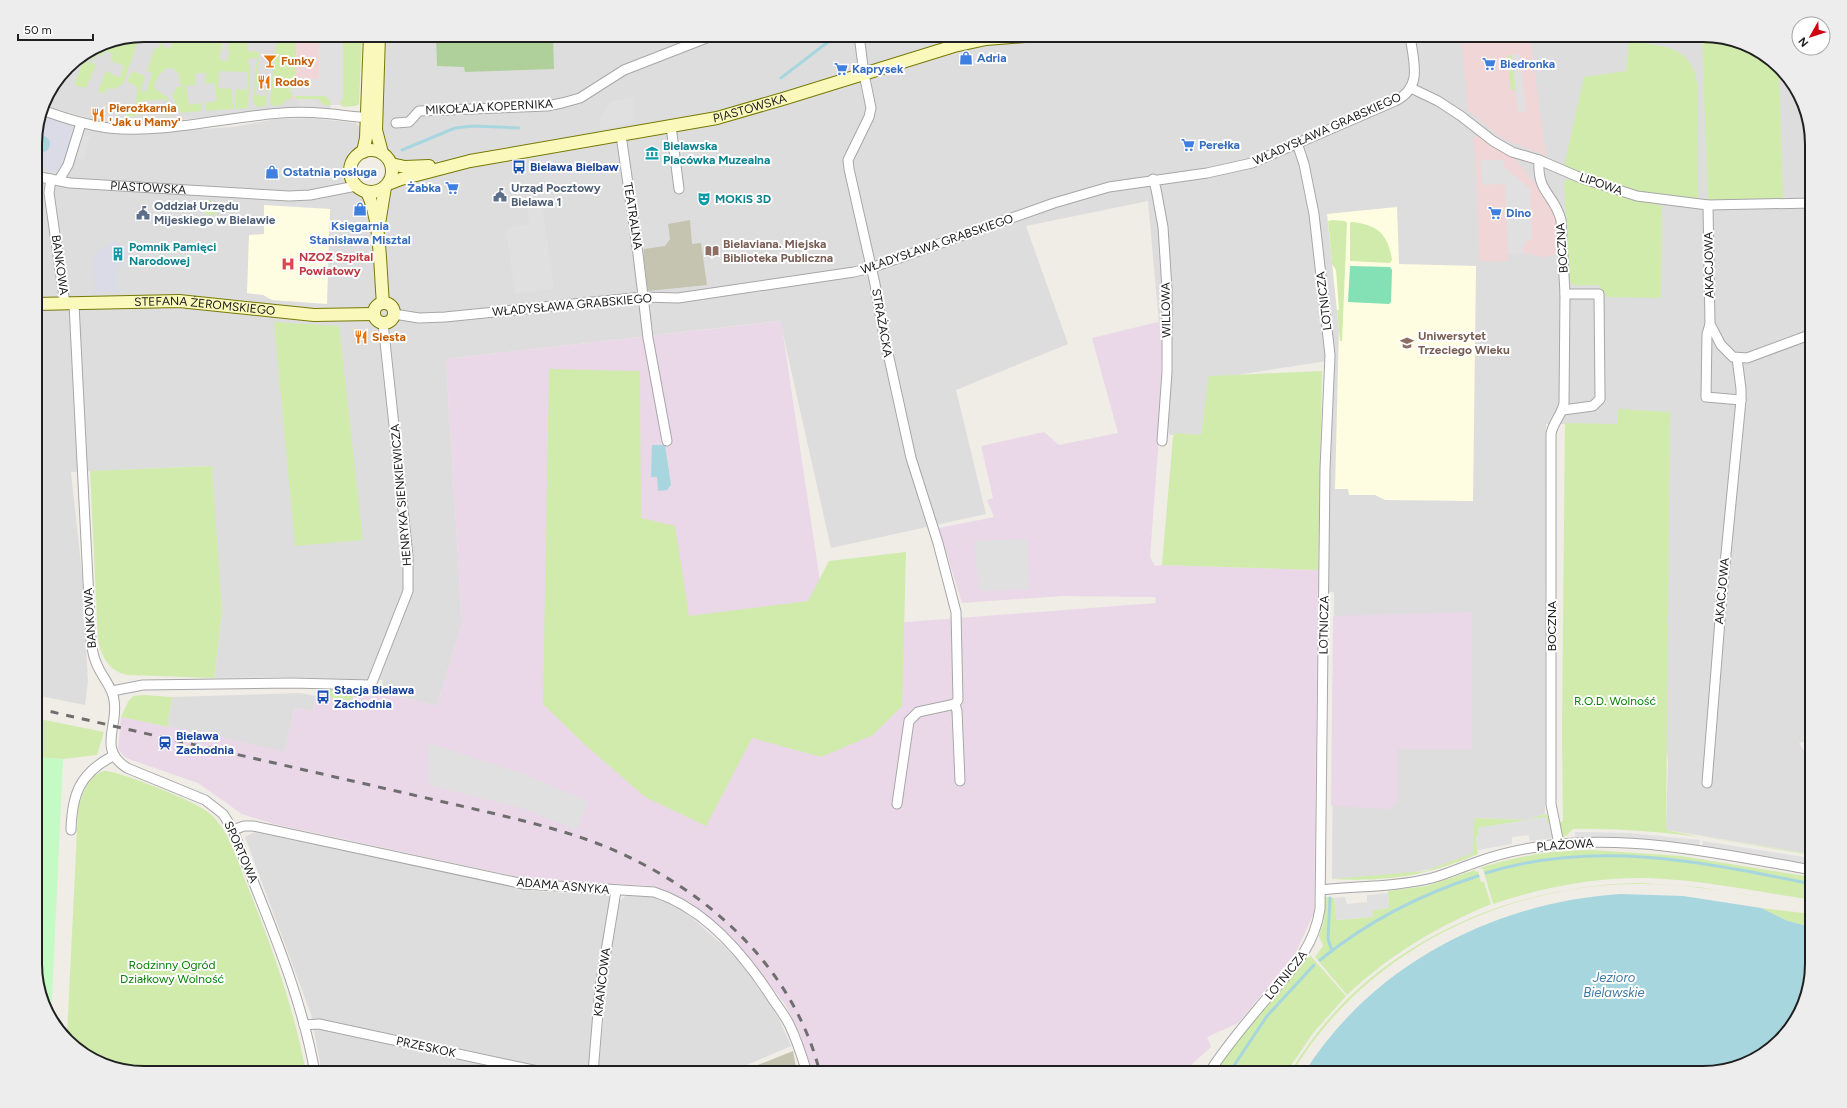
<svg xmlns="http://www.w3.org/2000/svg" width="1847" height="1108" viewBox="0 0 1847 1108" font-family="Figtree,sans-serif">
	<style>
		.residential { fill: #dedddd }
		.commercial { fill: #f1d6d7 }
		.industrial { fill: #ead8e8 }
		.education { fill: #fffde1 }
		.construction { fill: #c5c4b1 }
		.grass { fill: #d0ebac }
		.forest { fill: #afd09b }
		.park { fill: #c4fac4 }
		.pitch { fill: #84e0b5 }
		.parking { fill: #e0e0e0 }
		.plaza { fill: #dadbe6 }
		.water { fill: #a7d6de }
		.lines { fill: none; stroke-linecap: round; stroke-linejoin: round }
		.stream { stroke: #a7d6de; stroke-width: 3 }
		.street-casing { stroke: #a7a7a7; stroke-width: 11 }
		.secondary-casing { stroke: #767a04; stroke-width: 14 }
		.street { stroke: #fff; stroke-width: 9 }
		.secondary { stroke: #faf8bb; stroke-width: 12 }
		.rail { stroke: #6e6e6e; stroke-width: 3; stroke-dasharray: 8 8; stroke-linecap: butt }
		.labels { text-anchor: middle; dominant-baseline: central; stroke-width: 4; stroke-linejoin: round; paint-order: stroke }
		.shop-label { font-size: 12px; font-weight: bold; fill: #366cbe; stroke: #fff; text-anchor: start }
		.food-label { font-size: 12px; font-weight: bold; fill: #c56008; stroke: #fff; text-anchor: start }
		.street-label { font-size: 12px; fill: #202020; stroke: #fff }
		.culture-label { font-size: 12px; font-weight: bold; fill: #0d838f; stroke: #fff; text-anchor: start }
		.transit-label { font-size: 12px; font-weight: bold; fill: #164399; stroke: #fff; text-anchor: start }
		.service-label { font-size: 12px; font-weight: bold; fill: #4e5e75; stroke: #fff; text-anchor: start }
		.education-label { font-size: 12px; font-weight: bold; fill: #785e54; stroke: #fff; text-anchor: start }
		.health-label { font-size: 12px; font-weight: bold; fill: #be3a42; stroke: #fff; text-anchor: start }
		.park-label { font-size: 12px; fill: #0b810b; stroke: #fff }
		.water-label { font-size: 13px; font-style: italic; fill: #457aa1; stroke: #fff }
		.rim { fill: none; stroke: #202020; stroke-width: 2 }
	</style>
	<rect width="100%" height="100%" fill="#f0ece6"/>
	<path class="residential" d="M144,35H175L199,51L222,49L225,35H285L281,99H318L323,105H331L330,108L327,110L275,109L163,122L106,123L43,105L67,67L103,43Z
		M382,35H1703L1757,50L1797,90L1812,137V740L1799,743L1812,763V854L1666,830L1668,761L1618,409L1617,424H1546L1545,814L1526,820L1474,818V853L1431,869L1409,873L1332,879L1334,592L1318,591L1327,361L1210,379L1201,435H1169L1148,201L1026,226L1068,344L956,390L986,514L831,548L780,321L446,359L462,623L437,706L380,692L383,680L282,677L214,678L222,612L211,466L71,472L82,574L88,682L85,705L35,695V137L41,113L137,133L232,127L276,119L310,118L356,123L363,129L357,151L351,157L347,164L346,173L348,182L358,194L366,196L380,195L396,177L394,161L380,139Z
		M300,693L316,696L313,711L295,708L284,753L216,736L169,727L168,721L172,697Z
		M259,830L533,891L607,895L611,898L597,977L589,1073H322L311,1014L245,837Z
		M626,895L654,897L676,906L690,916L725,947L742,964L769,1002L779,1019L791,1046L728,1073H598L609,965L620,901Z"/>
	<path class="commercial" d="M285,35H360L344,107L340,105H323L318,99H281Z
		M1461,35H1530L1543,136L1547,156L1505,140L1495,133L1468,110Z
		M1475,134L1490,145L1515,159L1554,207L1559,223L1560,253L1545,257L1523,253L1508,254V261H1479L1476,161L1473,140Z"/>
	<path class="industrial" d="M781,321L827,628L1156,603L1155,597L1062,596L962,603L939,528L994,517L987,500L993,498L981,446L1044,432L1059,445L1118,433L1092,338L1162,321L1160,423L1150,557L1155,566L1162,565L1318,570L1314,913L1295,954L1238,1023L1207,1037L1211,1047L1192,1064L1201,1073H813L800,1034L785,1004L731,936L690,902L645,885L596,884L523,878L274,824L242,814L198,783L126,758L118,749L121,717L216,736L284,752L295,708L313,711L318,690L380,692L437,706L462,623L446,359Z
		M1472,612V749H1398V800L1391,809L1331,806L1333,616Z"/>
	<path class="education" d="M264,205L330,209L327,304L272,300L263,295L247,293L249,235L264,234Z
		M1397,207L1399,264L1476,266L1473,501L1385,500L1375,495H1349L1348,489H1335L1339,330L1327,214Z"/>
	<path class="construction" d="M690,220L692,244L701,243L707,285L648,291L644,260V249L665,246L670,239L668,224Z
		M793,1051L797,1073H738Z"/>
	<path class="grass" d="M165,35L162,46L170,49L175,35L209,37L225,35L219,59L227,61L230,51L227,50L230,35H249L248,51L259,52L256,95L265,96L266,88L267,90L266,105L265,106L257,107L253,101L257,58H251L248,60L250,69L248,108L235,109L236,89L247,90V72L219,71L218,88L232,89L233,109L205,111V103L217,101L214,83L205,84L206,73H197L195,76L196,85L186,86L189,105L201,103L202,111L180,113L172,96L177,87L185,86L180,84L178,73L172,68C161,68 156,79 154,88L168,98L170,115L167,116L166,99L142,101V117L139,114H136V117L126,116L127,111L136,107L137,87L127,81L132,71L145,76L141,91L146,92L152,73L147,71L155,48H158Z
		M277,35H296V79H293L292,89H289L292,92V99H287L282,105L272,106L270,102Z
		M343,35H362L359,104L356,106L344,107L340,103L343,97Z
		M1702,35L1757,50L1779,71L1783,198L1708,200Z
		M140,36L123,84L113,89L107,88L105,93L98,92L106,71L120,78L124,66L110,60L113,54L104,51L102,57L97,54L91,63L96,65L86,88L74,85L84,59L89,63L101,45Z
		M1629,41C1664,47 1692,44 1698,86V201L1642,192L1564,166L1584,77L1626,71Z
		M1507,55H1512L1516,90H1511Z
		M296,96H325L330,100L331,105H323L318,99H296Z
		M1567,179L1662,206L1661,298L1607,297L1598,285H1572L1569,279L1564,184L1565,181Z
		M210,200L217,215H208L204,212V201Z
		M1332,220L1345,221L1347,223L1342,341H1340L1337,310H1339L1336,270L1332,264L1328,221Z
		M1352,222C1378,225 1388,234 1392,260L1390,263L1350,261V223Z
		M274,322L339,326L363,540L295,546Z
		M549,369L640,371L641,518L675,526L689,616L808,601L829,561L906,552L902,706L873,735L821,757L752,738L706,826L645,797L583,743L543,704Z
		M1322,371L1318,570L1162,565L1173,437L1175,433L1201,435L1209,376Z
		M1618,409L1670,412L1666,830L1700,837C1658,832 1616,828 1573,829L1566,836L1563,837L1559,822L1563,821L1562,732L1565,423L1617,424Z
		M212,466L222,612L214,678L128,675C109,672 101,656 98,639L90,471Z
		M327,688L350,689L353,692L354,696L349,701L333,699L325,690Z
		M144,695L172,697L168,721L169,727L121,717L128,702L133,696Z
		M35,718L104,732L97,755L63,759L35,757Z
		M104,771C120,771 185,798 200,807C208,811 215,818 220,825C232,840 238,862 245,880C270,942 294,1007 306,1073H144L90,1058L67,1036L78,811C81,797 88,775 104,771Z
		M1546,814L1552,823L1554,837L1553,838L1550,824L1547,823L1546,817L1478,828L1479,834L1476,836L1478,854C1462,860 1446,867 1429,871C1399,879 1362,881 1332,879L1426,871L1473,853L1474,818L1526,820Z
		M1703,837H1704L1812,854V855Z
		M1591,850L1681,856L1811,877L1807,899C1754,891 1701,880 1648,878C1595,877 1543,887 1493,904L1483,869L1480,868C1516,856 1553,850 1591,850Z
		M1475,870L1476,872L1478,871L1481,882H1484L1491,904C1438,926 1389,955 1347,995L1315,957L1323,946L1319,936L1324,920L1325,897L1334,898L1337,920L1373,917V910L1389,908L1388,891L1427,886Z
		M1640,883L1698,887L1812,905C1756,897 1698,884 1641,884C1504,883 1363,953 1292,1073H1290C1361,950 1502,885 1640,883Z
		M1761,908L1812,914V927L1788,921Z
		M1309,954L1346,996L1313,1033L1286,1073H1213L1234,1044Z"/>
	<path class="forest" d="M436,35H553L554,69L465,72L464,67L437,66Z"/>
	<path class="park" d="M35,757L63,759L51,1019L35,971Z"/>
	<path class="pitch" d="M1350,266L1390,267L1392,270L1391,302L1389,304L1348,302Z"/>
	<path class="parking" d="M319,35H343V97L340,101L341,105H331L330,100L325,96H292V92H289V89H292L293,86V79H319Z
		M1520,54L1526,111L1518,112L1512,55Z
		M633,97L635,123L599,130L601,119L610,102Z
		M296,99H315L322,109L301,108Z
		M91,135L84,159H75L82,136Z
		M1481,160H1504V167L1530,189L1532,239L1527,240V243L1524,244L1523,246V253L1508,254L1505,184L1482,185Z
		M542,204L554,288L515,294L506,229L529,224L527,206Z
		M196,222H213L214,228H196Z
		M1027,539L1029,589L979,591L974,541Z
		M428,743L526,775L589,802L576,830L521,808L429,785Z
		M1546,817L1547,823H1550L1553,838L1530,841L1529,835L1512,837V844L1478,850L1476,836L1479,834L1478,828Z
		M1575,832L1629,833L1700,840L1699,847L1575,839Z
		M1703,841L1809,858L1808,865L1702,848Z
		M1388,893L1389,908L1373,910V917L1336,920L1334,898L1345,897L1347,904L1367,902V895Z"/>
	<path class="plaza" d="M40,115L68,123L73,129L74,133L63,165L57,172L35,168V137Z
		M113,241L132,251L116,271L118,292H95L93,255Z"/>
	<path class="water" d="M34 144a8 8 0 1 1 16 0a8 8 0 1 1-16 0Z
		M652,445H665L671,485L667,490L658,491L657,477H651Z
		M1621,894L1683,896L1761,908L1788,921L1812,927V964L1797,1018L1757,1058L1703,1073H1304C1372,965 1494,902 1621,894Z"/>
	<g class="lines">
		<path class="stream" d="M781,78L837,35
			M402,150L455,128L473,126L519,128
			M1486,873C1596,839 1703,862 1812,884
			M1330,898L1328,939L1332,951
			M1320,960C1367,922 1421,894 1478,876
			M1229,1073L1267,1016L1314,965"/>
		<g class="street-casing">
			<g id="street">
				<path d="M859,35L864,74L871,108L869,117L848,160L849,169L875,284L882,326L911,458L938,543L956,612L958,700L955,704L957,711L960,781"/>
				<path d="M1411,88L1438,101L1461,116L1493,141L1512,152L1539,160L1581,178L1637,196L1708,205L1812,203"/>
				<path d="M42,110C64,118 86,125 109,128C163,134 227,117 281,113C312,110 342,116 372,118"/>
				<path d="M396,123L409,122L419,111L547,106L562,103L580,98L624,70L714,35"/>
				<path d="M671,126L679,189"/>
				<path d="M621,135L638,254L648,338L667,441"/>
				<path d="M1539,160C1537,194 1554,193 1561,220L1565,294L1564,403C1562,415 1553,422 1551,434V804L1559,844"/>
				<path id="s1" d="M35,176L70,183L289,196L310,195L356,186"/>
				<path d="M51,179L49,193L65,304"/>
				<path d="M1153,179L1156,189L1163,227L1167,289V372L1162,441"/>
				<path d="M59,180L68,165L81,123"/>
				<path d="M1708,205L1710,324L1721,345L1733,357L1747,358L1812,334"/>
				<path d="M74,304L91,640C92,651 94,660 99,669C104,679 113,689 114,700C119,726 97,749 127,768L205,800L223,814L233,830C264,911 300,988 315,1073"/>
				<path d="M394,314L419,318L445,317L643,297L678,298L854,272L871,268L1054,203L1109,187L1207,173L1252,163L1395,101C1424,87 1413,61 1410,35"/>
				<path d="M1710,324L1707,334L1706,397L1741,400"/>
				<path d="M1563,410L1593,406L1600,399V395L1599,294H1565"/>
				<path d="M112,691L143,685L292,683L371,685L408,591V556L383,323"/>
				<path d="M1707,783L1722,595L1741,400V389L1737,358"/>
				<path d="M897,804L909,721L918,712L955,704"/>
				<path d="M71,830C72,794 80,773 113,756"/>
				<path d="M233,830L244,826H253L524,884L654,892C705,908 746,957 774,1001C779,1008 785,1016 789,1024C797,1040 802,1056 807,1073"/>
				<path d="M1321,890C1357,886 1396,887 1432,878C1447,874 1462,867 1477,862C1501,853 1526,848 1551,845C1638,835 1727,855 1812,870"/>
				<path d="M304,1025L319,1024L547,1073"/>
				<path d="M593,1073L600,988L616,891"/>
				<path d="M1209,1073C1226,1046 1247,1022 1267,998C1292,969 1314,948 1320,909L1325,469L1330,355L1314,214L1304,164L1297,143"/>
			</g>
		</g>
		<g class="secondary-casing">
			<g id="secondary">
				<path d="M379,35L376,130L382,153"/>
				<circle cx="371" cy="171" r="21"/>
				<path d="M363,152L366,138L370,35"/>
				<path d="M391,164L405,167L429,166"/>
				<path id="s2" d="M388,184L401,179L470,161L717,118L786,98L954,46L986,39L1038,35"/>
				<path d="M367,192C381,219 380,272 383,303"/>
				<path d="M379,224L385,187"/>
				<circle cx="384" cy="313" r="10"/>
				<path id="s3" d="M35,304L179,301L314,315L374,314"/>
			</g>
		</g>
		<use href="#street" class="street"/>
		<use href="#secondary" class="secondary"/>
		<path class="rail" d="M35,708L496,814C532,823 569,832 604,846C704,887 793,965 820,1073"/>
	</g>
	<defs>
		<g id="shop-bare" transform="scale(1.08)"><path d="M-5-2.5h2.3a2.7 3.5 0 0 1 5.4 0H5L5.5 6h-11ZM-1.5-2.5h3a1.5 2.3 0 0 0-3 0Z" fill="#3f7fe0" stroke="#fff" stroke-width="2.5" paint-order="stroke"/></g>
		<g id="bar-bare" transform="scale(1.08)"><path d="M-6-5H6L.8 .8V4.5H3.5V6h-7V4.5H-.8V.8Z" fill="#e8710a" stroke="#fff" stroke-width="2.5" paint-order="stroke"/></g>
		<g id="supermarket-bare" transform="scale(1.08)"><path d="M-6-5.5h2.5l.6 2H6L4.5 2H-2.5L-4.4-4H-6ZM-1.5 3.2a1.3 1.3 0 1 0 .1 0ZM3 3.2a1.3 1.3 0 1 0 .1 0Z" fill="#3f7fe0" stroke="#fff" stroke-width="2.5" paint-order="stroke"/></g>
		<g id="restaurant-bare" transform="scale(1.08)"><path d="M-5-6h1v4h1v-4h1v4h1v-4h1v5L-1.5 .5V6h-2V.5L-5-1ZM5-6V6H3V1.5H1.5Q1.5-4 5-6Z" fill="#e8710a" stroke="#fff" stroke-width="2.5" paint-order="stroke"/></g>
		<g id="museum-bare" transform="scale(1.08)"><path d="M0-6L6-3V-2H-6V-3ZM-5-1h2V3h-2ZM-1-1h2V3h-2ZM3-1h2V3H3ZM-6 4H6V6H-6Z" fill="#0f9aa8" stroke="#fff" stroke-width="2.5" paint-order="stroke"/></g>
		<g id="bus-bare" transform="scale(1.08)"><path d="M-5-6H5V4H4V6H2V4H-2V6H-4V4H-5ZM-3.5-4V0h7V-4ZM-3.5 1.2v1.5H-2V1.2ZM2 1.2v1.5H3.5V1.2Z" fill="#1a4fb4" stroke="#fff" stroke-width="2.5" paint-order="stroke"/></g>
		<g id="civic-bare" transform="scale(1.08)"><path d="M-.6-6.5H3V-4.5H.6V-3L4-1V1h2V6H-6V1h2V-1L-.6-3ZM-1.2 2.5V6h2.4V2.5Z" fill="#5c6f8a" stroke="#fff" stroke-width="2.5" paint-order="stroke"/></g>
		<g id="theatre-bare" transform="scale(1.08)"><path d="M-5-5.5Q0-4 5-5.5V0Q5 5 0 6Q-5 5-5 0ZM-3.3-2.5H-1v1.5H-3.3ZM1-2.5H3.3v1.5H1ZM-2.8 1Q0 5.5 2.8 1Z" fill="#0f9aa8" stroke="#fff" stroke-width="2.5" paint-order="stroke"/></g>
		<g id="library-bare" transform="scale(1.08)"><path d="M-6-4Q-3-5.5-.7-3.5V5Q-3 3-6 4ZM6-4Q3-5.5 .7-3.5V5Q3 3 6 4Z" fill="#8d6e63" stroke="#fff" stroke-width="2.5" paint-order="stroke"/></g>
		<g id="building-bare" transform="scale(1.08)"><path d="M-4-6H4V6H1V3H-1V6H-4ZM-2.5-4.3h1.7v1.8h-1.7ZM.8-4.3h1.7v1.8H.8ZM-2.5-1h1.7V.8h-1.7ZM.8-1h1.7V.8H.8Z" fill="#0f9aa8" stroke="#fff" stroke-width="2.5" paint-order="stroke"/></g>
		<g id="hospital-bare" transform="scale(1.08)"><path d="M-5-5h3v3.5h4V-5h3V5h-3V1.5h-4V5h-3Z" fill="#e0444e" stroke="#fff" stroke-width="2.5" paint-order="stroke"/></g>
		<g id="university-bare" transform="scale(1.08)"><path d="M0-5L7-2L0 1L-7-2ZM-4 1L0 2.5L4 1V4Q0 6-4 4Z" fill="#8d6e63" stroke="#fff" stroke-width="2.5" paint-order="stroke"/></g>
		<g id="station-bare" transform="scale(1.08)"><path d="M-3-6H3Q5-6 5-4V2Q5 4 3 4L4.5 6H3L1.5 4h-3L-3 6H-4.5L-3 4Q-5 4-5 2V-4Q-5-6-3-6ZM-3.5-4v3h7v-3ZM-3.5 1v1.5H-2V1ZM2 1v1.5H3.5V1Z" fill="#1a4fb4" stroke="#fff" stroke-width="2.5" paint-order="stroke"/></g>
	</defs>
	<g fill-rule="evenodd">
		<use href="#shop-bare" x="966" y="58"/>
		<use href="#bar-bare" x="270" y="61"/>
		<use href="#supermarket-bare" x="1489" y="64"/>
		<use href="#supermarket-bare" x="841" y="69"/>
		<use href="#restaurant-bare" x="264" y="82"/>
		<use href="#restaurant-bare" x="98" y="115"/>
		<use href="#supermarket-bare" x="1188" y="145"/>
		<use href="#museum-bare" x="652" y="153"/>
		<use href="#bus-bare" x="519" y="167"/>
		<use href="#shop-bare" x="272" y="172"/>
		<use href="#supermarket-bare" x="452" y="188"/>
		<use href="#civic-bare" x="500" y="195"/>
		<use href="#theatre-bare" x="704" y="199"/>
		<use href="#shop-bare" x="360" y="209"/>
		<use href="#civic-bare" x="143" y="213"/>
		<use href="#supermarket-bare" x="1495" y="213"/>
		<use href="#library-bare" x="712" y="251"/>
		<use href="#building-bare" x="118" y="254"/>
		<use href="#hospital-bare" x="288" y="264"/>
		<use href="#restaurant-bare" x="361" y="337"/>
		<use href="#university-bare" x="1407" y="343"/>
		<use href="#bus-bare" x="323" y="697"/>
		<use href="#station-bare" x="165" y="743"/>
	</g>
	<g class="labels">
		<g class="shop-label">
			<text x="977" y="58">Adria</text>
			<text x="1500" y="64">Biedronka</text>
			<text x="852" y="69">Kaprysek</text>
			<text x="1199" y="145">Perełka</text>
			<text x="283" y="172">Ostatnia posługa</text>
			<text x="441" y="188" text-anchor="end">Żabka</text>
			<text x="1506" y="213">Dino</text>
			<text x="360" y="226" text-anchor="middle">Księgarnia<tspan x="360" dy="14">Stanisława Misztal</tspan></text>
		</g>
		<g class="food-label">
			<text x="281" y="61">Funky</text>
			<text x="275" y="82">Rodos</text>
			<text x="109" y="108">Pierożkarnia<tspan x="109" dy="14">'Jak u Mamy'</tspan></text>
			<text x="372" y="337">Siesta</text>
		</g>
		<g class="street-label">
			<text transform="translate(489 107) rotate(-3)">MIKOŁAJA KOPERNIKA</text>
			<text stroke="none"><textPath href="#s2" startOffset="370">PIASTOWSKA</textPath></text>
			<text transform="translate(1327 129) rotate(-24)">WŁADYSŁAWA GRABSKIEGO</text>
			<text transform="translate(1601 184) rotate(19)">LIPOWA</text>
			<text stroke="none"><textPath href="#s1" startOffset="114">PIASTOWSKA</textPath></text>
			<text transform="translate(633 216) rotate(81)">TEATRALNA</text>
			<text transform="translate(937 244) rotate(-19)">WŁADYSŁAWA GRABSKIEGO</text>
			<text transform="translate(1562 248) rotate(-94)">BOCZNA</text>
			<text transform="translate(60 265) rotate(82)">BANKOWA</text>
			<text transform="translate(1709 265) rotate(-91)">AKACJOWA</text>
			<text transform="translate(1324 301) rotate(-97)">LOTNICZA</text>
			<text transform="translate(572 305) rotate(-5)">WŁADYSŁAWA GRABSKIEGO</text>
			<text stroke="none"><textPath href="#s3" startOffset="170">STEFANA ŻEROMSKIEGO</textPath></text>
			<text transform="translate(1166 310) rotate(-91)">WILLOWA</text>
			<text transform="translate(882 323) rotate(80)">STRAŻACKA</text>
			<text transform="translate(401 495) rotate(-95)">HENRYKA SIENKIEWICZA</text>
			<text transform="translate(1722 591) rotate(-85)">AKACJOWA</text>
			<text transform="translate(90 618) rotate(-94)">BANKOWA</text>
			<text transform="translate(1324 625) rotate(-89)">LOTNICZA</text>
			<text transform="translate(1552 626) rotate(-90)">BOCZNA</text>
			<text transform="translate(1565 845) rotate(-4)">PLAŻOWA</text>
			<text transform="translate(241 852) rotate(66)">SPORTOWA</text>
			<text transform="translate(563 886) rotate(5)">ADAMA ASNYKA</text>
			<text transform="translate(1286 975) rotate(-51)">LOTNICZA</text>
			<text transform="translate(602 982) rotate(-83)">KRAŃCOWA</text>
			<text transform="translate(426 1047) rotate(12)">PRZESKOK</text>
		</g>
		<g class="culture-label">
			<text x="663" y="146">Bielawska<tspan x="663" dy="14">Placówka Muzealna</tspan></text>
			<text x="715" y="199">MOKiS 3D</text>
			<text x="129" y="247">Pomnik Pamięci<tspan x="129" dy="14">Narodowej</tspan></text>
		</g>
		<g class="transit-label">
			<text x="530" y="167">Bielawa Bielbaw</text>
			<text x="334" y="690">Stacja Bielawa<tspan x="334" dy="14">Zachodnia</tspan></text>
			<text x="176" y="736">Bielawa<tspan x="176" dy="14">Zachodnia</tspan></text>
		</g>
		<g class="service-label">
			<text x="511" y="188">Urząd Pocztowy<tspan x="511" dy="14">Bielawa 1</tspan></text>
			<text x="154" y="206">Oddział Urzędu<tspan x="154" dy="14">Mijeskiego w Bielawie</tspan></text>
		</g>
		<g class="education-label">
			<text x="723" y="244">Bielaviana. Miejska<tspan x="723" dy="14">Biblioteka Publiczna</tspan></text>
			<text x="1418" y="336">Uniwersytet<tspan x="1418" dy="14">Trzeciego Wieku</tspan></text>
		</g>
		<g class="health-label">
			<text x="299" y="257">NZOZ Szpital<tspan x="299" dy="14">Powiatowy</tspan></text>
		</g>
		<g class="park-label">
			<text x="1615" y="701">R.O.D. Wolność</text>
			<text x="172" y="965">Rodzinny Ogród<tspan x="172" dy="14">Działkowy Wolność</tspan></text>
		</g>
		<g class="water-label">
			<text x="1614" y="977">Jezioro<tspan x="1614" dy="15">Bielawskie</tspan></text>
		</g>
	</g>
	<path d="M0 0H1847V1108H0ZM144 42H1703A102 102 0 0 1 1805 144V964A102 102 0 0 1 1703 1066H144A102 102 0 0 1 42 964V144A102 102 0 0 1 144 42Z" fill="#ededed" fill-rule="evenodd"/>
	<path class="rim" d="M144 42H1703A102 102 0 0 1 1805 144V964A102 102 0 0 1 1703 1066H144A102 102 0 0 1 42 964V144A102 102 0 0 1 144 42Z"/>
	<g transform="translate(1811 36) rotate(231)"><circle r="19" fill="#ffffff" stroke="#a6a6a6"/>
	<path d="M0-3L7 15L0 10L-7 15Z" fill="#d00011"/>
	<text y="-6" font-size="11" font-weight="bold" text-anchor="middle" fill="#202020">N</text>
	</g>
	<path d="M18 34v6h75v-6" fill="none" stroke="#202020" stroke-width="2"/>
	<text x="24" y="34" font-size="12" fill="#202020" stroke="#ffffff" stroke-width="3" paint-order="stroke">50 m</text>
</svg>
